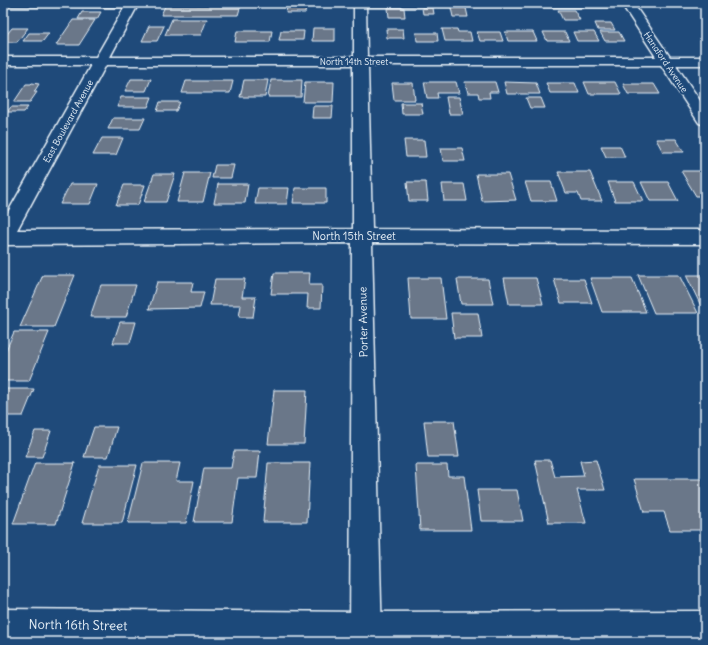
<svg xmlns="http://www.w3.org/2000/svg" width="708" height="645" viewBox="0 0 708 645" font-family="Delius,sans-serif">
	<style>
		.building { fill: #6a7789; stroke: #e8f1f8 }
		.lines { fill: none; stroke-linecap: round; stroke-linejoin: round }
		.lane-casing { stroke: #e8f1f8; stroke-width: 3 }
		.street-casing { stroke: #e8f1f8; stroke-width: 3 }
		.secondary-casing { stroke: #e8f1f8; stroke-width: 3 }
		.lane { fill: #1f4a7a; fill-rule: evenodd }
		.street { fill: #1f4a7a; fill-rule: evenodd }
		.secondary { fill: #1f4a7a; fill-rule: evenodd }
		.labels { text-anchor: middle; dominant-baseline: central; stroke-width: 4; stroke-linejoin: round; paint-order: stroke }
		.far-street-label { font-size: 9px; fill: #e8f1f8; stroke: #1f4a7a }
		.street-label { font-size: 11px; fill: #e8f1f8; stroke: #1f4a7a }
		.near-street-label { font-size: 13px; fill: #e8f1f8; stroke: #1f4a7a }
	</style>
	<rect width="100%" height="100%" fill="#1f4a7a"/>
	<filter id="ink" filterUnits="userSpaceOnUse"><feTurbulence type="fractalNoise" baseFrequency=".025" numOctaves="2"/><feDisplacementMap in="SourceGraphic" scale="8" xChannelSelector="R" yChannelSelector="G"/><feConvolveMatrix kernelMatrix="1 2 1 2 8 2 1 2 1" color-interpolation-filters="sRGB"/></filter>
	<g filter="url(#ink)">
		<path class="building" d="M226,3H281V5H241L238,15H161L165,6H225Z
			M287,7H306L305,13H286Z
			M388,8H404L405,17H389Z
			M422,8H433L434,14H423Z
			M451,8H466L468,17H453Z
			M558,10H574L580,20H563Z
			M82,12H101L97,19H78Z
			M172,19H207L201,35H165Z
			M73,20H95L79,45H56Z
			M595,23H611L615,30H598Z
			M149,26H164L157,41H142Z
			M12,28H28L17,42H3V39Z
			M313,28H335V41H312Z
			M386,29H403L404,38H387Z
			M442,29H457L458,32H470L472,41H445Z
			M237,31H272L270,42H235Z
			M281,31H304L303,40H279Z
			M477,32H500L503,41H480Z
			M505,32H533L537,41H508Z
			M543,32H565L569,41H547Z
			M573,32H594L599,41H577Z
			M600,32H619L624,41H605Z
			M29,33H49L43,41H23Z
			M416,33H437L438,41H417Z
			M131,79H151L146,91H125Z
			M244,80H268L265,97H240Z
			M271,80H302L301,97H268Z
			M186,81H233L230,93H182Z
			M305,82H334L333,102H303Z
			M424,82H456L459,93H437L438,98H427Z
			M465,82H495L498,92H489L490,98H479L478,93H468Z
			M504,82L536,83L540,94H507Z
			M584,82H615L621,94H589Z
			M32,83L39,84L34,92H37L30,102H14L26,84H31Z
			M392,83H413L415,100H394Z
			M546,83H575L579,93H550Z
			M623,84H654L660,94H628Z
			M121,97H152L148,107H117Z
			M446,97H459L463,114H449Z
			M526,98H541L545,108H530Z
			M160,102H180L176,111H157Z
			M401,103H421L423,114H402Z
			M313,106H333L332,118H312Z
			M11,107H28L24,112H7Z
			M113,118H145L140,129H108Z
			M102,138H123L116,155H93Z
			M656,139H676L684,152H663Z
			M404,140H424L426,157H406Z
			M601,146H620L625,157H606Z
			M441,148H462L465,161H443Z
			M215,165H234L231,178H212Z
			M681,171H705V196H696Z
			M558,172H590L602,201H581L578,193H566Z
			M185,173H210L203,202H177Z
			M154,174H175L166,202H144Z
			M476,174H508L516,200L482,201Z
			M407,182H426L428,201H409Z
			M525,182H551L557,201H531Z
			M608,182H634L643,201H615Z
			M641,182H668L678,201H650Z
			M70,184H98L90,204H60Z
			M218,184H248L245,203H214Z
			M442,184H464L467,201H444Z
			M124,185H145L138,205H116Z
			M258,188H289L287,204H255Z
			M295,188H326V203H293Z
			M274,273H310L309,285H322L321,308H307L308,294H271Z
			M43,275H75L54,327H20Z
			M638,275H679L698,313H654Z
			M686,275H705V308H702Z
			M408,278H441L446,319H411Z
			M504,278H536L543,304H509Z
			M590,278H632L646,312H602Z
			M215,279H245L242,297H256L253,317H239L241,305H210Z
			M457,279H488L493,304H461Z
			M554,279H584L592,303H561Z
			M157,282H193L191,292H204L200,308L149,309Z
			M101,285H136L126,317H90Z
			M451,313H478L482,338H454Z
			M120,322H136L130,343H113Z
			M14,332H49L29,381H3V357Z
			M3,389H34L23,416H3Z
			M274,390H307L304,444H268Z
			M424,421H454L459,457H428Z
			M94,427H117L108,457H84Z
			M35,431H51L42,457H25Z
			M234,451H260L257,478H238L232,522H194L204,468H231Z
			M535,460H550L555,477L584,476L580,461L596,460L605,490H577L586,523H549Z
			M35,463H75L56,524H13Z
			M143,463H180L176,481H194L186,523H128Z
			M268,463H310L307,522H263Z
			M99,465H137L122,523H82Z
			M416,465H447L448,476H464L471,530H420Z
			M634,479H705V530H670L664,512H644Z
			M477,490H517L523,521H481Z"/>
		<g class="lines">
			<g class="lane-casing">
				<path id="lane" d="M3,3H132L135,5L132,7L3,6Z
					M360,3H629L632,5L629,7L358,6L357,5Z"/>
			</g>
			<g class="street-casing">
				<path id="street" d="M127,3H139L110,57H354V3H366L367,57H656L621,3H633L670,57H705V65H676L705,108V125L699,123L661,65H368L372,229L705,230V244L372,243L382,642H350L352,243L3,245V221L91,65H3V57H96ZM106,65H353V229L17,230Z"/>
			</g>
			<g class="secondary-casing">
				<path id="secondary" d="M3,609L366,612L705,611V642L3,641Z"/>
			</g>
			<use href="#lane" class="lane"/>
			<use href="#street" class="street"/>
			<use href="#secondary" class="secondary"/>
		</g>
	</g>
	<g class="labels">
		<g class="far-street-label">
			<text x="354" y="61">North 14th Street</text>
			<text transform="translate(666 62) rotate(56)">Hanaford Avenue</text>
			<text transform="translate(68 121) rotate(-61)">East Boulevard Avenue</text>
		</g>
		<g class="street-label">
			<text x="354" y="236">North 15th Street</text>
			<text transform="translate(363 322) rotate(-91)">Porter Avenue</text>
		</g>
		<g class="near-street-label">
			<text transform="translate(78 625) rotate(1)">North 16th Street</text>
		</g>
	</g>
	<rect width="708" height="645" fill="none" stroke="#1f4a7a" stroke-width="16"/>
	<rect x="8" y="8" width="692" height="629" fill="none" stroke="#e8f1f8" stroke-width="1.5" filter="url(#ink)"/>
</svg>
